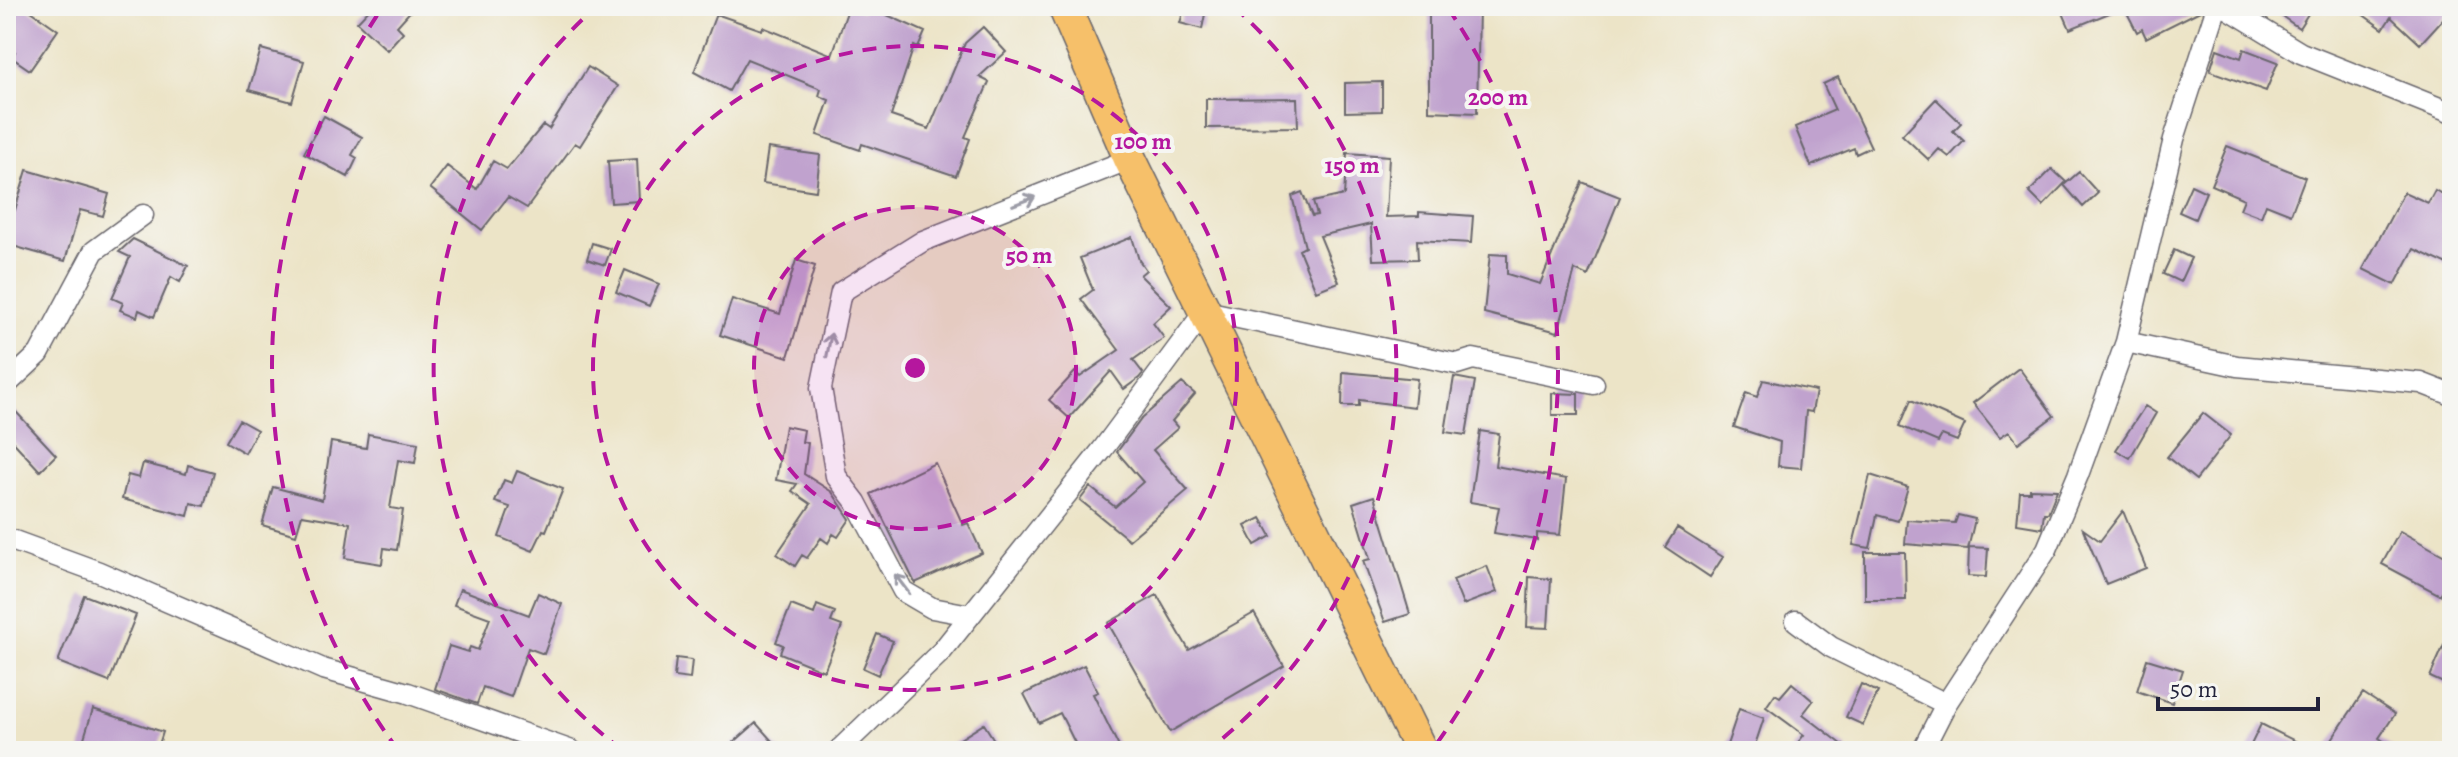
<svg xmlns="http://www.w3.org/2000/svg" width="2458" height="757" viewBox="0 0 2458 757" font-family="Alegreya,serif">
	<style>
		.building { fill: #c0a2ce }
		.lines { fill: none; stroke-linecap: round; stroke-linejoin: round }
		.minor-casing { stroke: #69666c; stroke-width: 23 }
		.primary-casing { stroke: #69666c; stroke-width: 35 }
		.minor { stroke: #fff; stroke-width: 20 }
		.primary { stroke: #f6c06b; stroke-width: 32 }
		.oneway { stroke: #9c9ca7 }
		.ring { fill: none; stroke: #b5179e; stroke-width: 4; stroke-dasharray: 14 10 }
		.centre { fill: #b5179e; stroke: #f6f6f2; stroke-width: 4 }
		.ring-label { font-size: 24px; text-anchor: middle; font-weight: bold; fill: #b5179e; stroke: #f6f6f2; stroke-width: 8; stroke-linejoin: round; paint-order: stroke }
	</style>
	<rect width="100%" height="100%" fill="#f6f6f2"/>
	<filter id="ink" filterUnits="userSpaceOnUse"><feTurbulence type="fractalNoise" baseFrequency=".0125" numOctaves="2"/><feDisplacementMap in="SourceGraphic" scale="16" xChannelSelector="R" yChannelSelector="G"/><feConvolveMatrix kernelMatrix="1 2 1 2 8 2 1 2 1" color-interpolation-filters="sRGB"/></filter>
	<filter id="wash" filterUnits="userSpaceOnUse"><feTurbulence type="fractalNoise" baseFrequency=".006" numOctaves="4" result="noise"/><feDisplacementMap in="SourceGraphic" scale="32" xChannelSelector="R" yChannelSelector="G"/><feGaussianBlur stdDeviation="1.8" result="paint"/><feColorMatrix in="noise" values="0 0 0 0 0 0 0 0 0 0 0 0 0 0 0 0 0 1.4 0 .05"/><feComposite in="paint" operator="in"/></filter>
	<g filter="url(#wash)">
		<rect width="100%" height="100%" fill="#ece4c7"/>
		<g id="blocks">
			<path class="building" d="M14,6H24L58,30L30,70L11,57L15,52L6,45V18Z
				M372,6H415L397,26L403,32L387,50L357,22Z
				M849,6L862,12L867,6L925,32L918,48L914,46L891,116L929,129L965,43L983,27L1006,52L979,77L989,82L965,137L970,139L956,176L862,144L860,150L817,135L829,100L819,96L821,89L747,59L729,91L694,72L716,14L762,30L763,27L832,55Z
				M1185,6L1206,9L1202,29L1180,23Z
				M1429,6H1479L1477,113L1429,111Z
				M2060,6H2203L2202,10L2146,38L2142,29L2137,32L2124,7L2070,29Z
				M2267,6H2313L2299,28Z
				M2351,6H2452V9L2420,44L2391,17L2383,29Z
				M261,49L304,61L292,102L249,90Z
				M2217,49L2241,58L2244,49L2278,62L2266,91L2210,71Z
				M588,67L618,86L580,146L575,143L527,208L508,197L482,230L430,188L447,166L477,189L493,161L507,169L543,125L549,129Z
				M1838,77L1871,147L1856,154L1854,148L1811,166L1795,127L1835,110L1823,84Z
				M1382,82V111L1345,112V83Z
				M1297,98L1298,127L1206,128V99Z
				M1936,99L1961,123L1953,131L1964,141L1949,157L1939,149L1929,160L1902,135Z
				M324,116L362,137L352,155L357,158L348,177L304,153Z
				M2227,146L2305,177L2291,214L2266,204L2261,217L2240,209L2244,199L2211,185Z
				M768,148L820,155L816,191L763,183Z
				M1347,153L1389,156L1386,217L1419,216V212L1473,216L1471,243L1417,240L1418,259L1373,260L1371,224L1320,236L1339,282L1316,291L1299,250L1305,247L1292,196L1302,192L1312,216L1317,215L1313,202L1344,195Z
				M637,159L639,201L611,203L608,161Z
				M2052,169L2066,182L2043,206L2029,192Z
				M27,170L109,194L103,216L80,210L65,261L6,244V206L15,210Z
				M2079,172L2098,193L2083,207L2064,185Z
				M1582,182L1620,197L1588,276L1575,270L1558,332L1484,313L1490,254L1507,255V274L1540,284Z
				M2191,185L2206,192L2195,219L2179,212Z
				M2435,190L2452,200V267L2414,249L2395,285L2363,269L2404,192L2428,203Z
				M1132,237L1139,260L1146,270L1140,275L1171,306L1153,323L1164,338L1133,360L1143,373L1139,378L1124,389L1111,371L1069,418L1049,400L1075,372L1080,377L1119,350L1081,299L1093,290L1080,258Z
				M133,239L188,266L180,282L171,277L154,317L139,310L137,317L120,310L123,303L112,298L130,257L119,252Z
				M592,243L611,249L605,265L587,259Z
				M2174,250L2191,258L2180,282L2163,274Z
				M796,260L815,266L788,357L720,335L732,299L780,314Z
				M625,270L659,284L649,306L616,292Z
				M2019,368L2054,416L2018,443L2009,431L2000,437L1973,403Z
				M1343,372L1417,379L1414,407L1359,400V406H1342Z
				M1454,377L1475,381L1466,435L1445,432Z
				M1763,380L1816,391L1812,412L1806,411L1801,468L1778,466L1780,442L1734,427L1746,393L1757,397Z
				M1182,383L1195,394L1172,421L1178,428L1153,450L1188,490L1129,540L1080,500L1090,487L1115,507L1143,482L1117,452L1142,418Z
				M1552,393L1578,394V415H1552Z
				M1911,400L1965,424L1957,441L1942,435L1938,442L1900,426Z
				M6,401L56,455L40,471L6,434Z
				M2145,406L2156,413L2130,458L2116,450Z
				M2203,413L2231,435L2196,480L2167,457Z
				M239,420L257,430L245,453L226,442Z
				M785,426L804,430L802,442L808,443L804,474L832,492L850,519L838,537L833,534L828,543L821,538L807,558L802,555L795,566L777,554L811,504L792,491L797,484L776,480Z
				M1480,431L1499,434L1495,466L1566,479L1560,535L1537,533V540L1494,533L1499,507L1470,502Z
				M368,434L418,443L415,463L398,460L390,508L403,510L397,550L384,548L382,564L345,558L350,523L302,515L296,535L262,525L273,487L322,500L331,442L366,448Z
				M143,463L186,474L188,465L213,472L204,506L191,503L188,516L122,499L128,475L139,478Z
				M935,463L963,525L968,523L982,553L915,583L871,494Z
				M517,471L563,489L546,531L543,530L533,551L499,537L510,507L495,502L504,480L512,483Z
				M1870,475L1908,487L1898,521L1877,515L1870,548L1853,545Z
				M2030,489L2057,490L2048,513H2044L2042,528L2017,524L2020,492H2030Z
				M1374,496L1410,614L1385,622L1363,561L1370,559L1353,503Z
				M2123,511L2146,568L2106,584L2083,529L2100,541Z
				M1958,515L1975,519L1968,549L1905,544L1907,520L1955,523Z
				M1261,518L1271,536L1255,545L1245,526Z
				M1677,528L1723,557L1710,577L1665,547Z
				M2400,531L2452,560V574L2440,595L2382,564Z
				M1969,547L1988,548L1986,577L1968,576Z
				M1865,552H1905L1906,600H1865Z
				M1487,566L1497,592L1463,605L1453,580Z
				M1529,577L1551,579L1548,628L1527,627Z
				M460,589L529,615L538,593L562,604L544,654L528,648L511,697L483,687L477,704L435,689L449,646L468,652L470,647L478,650L490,618L454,605Z
				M84,595L136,615L109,682L58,662Z
				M1157,595L1189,650L1254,613L1284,666L1170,732L1108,623Z
				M791,605L814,614L817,605L835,612L831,622L842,626L824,671L780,653L783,645L776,642Z
				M2452,627V687L2430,677Z
				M877,634L893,641L878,675L863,668Z
				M676,658L692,660L690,679L674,677Z
				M2147,659L2183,670L2172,703L2137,691Z
				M1084,665L1098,692L1093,694L1121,751H1079L1060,713L1039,723L1024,694Z
				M1792,683L1813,701L1803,714L1847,748L1844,751H1791L1804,735L1766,707L1775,694L1780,697Z
				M1861,684L1878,692L1863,725L1846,717Z
				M2363,693L2395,714L2379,738L2399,751H2324Z
				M93,709L163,732L157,751H80Z
				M1739,709L1764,718L1753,751H1725Z
				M756,723L781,751H724Z
				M984,724L1001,751H941Z
				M2261,724L2315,751H2248Z"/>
		</g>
	</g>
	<g filter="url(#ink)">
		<use href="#blocks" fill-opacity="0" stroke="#69666c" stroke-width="2"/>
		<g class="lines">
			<g class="minor-casing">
				<path id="minor" d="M2224,6L2301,53L2452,113
					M2126,342L2237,366L2421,383L2452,395
					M6,385L39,354L94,251L143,215
					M6,538L99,572L323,669L408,693L572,751
					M970,615L932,608L903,591L856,502L836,476L821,388L841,292L923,241L1130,159
					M1796,621L1831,647L1946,704
					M838,751L942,651L1102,450L1205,311L1457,364L1473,359L1594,384
					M1922,751L1946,704L2047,549L2078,475L2126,342L2174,139L2217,6"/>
			</g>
			<g class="primary-casing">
				<path id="primary" d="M1064,6L1130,159L1421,751"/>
			</g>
			<use href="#minor" class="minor"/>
			<use href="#primary" class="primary"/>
		</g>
		<defs><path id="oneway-shaft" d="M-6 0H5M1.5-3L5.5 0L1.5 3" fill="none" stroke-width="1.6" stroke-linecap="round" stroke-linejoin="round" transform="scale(2)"/></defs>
		<g class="oneway">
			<use href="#oneway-shaft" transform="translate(1024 201) rotate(-21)"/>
			<use href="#oneway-shaft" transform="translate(829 345) rotate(-79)"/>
			<use href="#oneway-shaft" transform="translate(902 584) rotate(-127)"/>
		</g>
	</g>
	<circle cx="915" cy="368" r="161" fill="#b5179e" fill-opacity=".12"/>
	<g class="ring">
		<circle cx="915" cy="368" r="161"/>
		<circle cx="915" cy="368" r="322"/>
		<path d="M622 750A482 482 0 0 1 596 7M1234 7A482 482 0 0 1 1208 750"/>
		<path d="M398 750A643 643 0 0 1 382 8M1448 8A643 643 0 0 1 1432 750"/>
	</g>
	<circle cx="915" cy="368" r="12" class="centre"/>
	<g class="ring-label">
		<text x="1498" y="105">200 m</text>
		<text x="1143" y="149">100 m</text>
		<text x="1352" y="173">150 m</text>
		<text x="1029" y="263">50 m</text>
	</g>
	<rect width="2458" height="757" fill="none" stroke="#f6f6f2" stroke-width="32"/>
	<path d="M2158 697v12h160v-12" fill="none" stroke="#22223b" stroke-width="4"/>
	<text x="2170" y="697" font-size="24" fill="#22223b" stroke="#f6f6f2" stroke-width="6" paint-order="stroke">50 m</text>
</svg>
